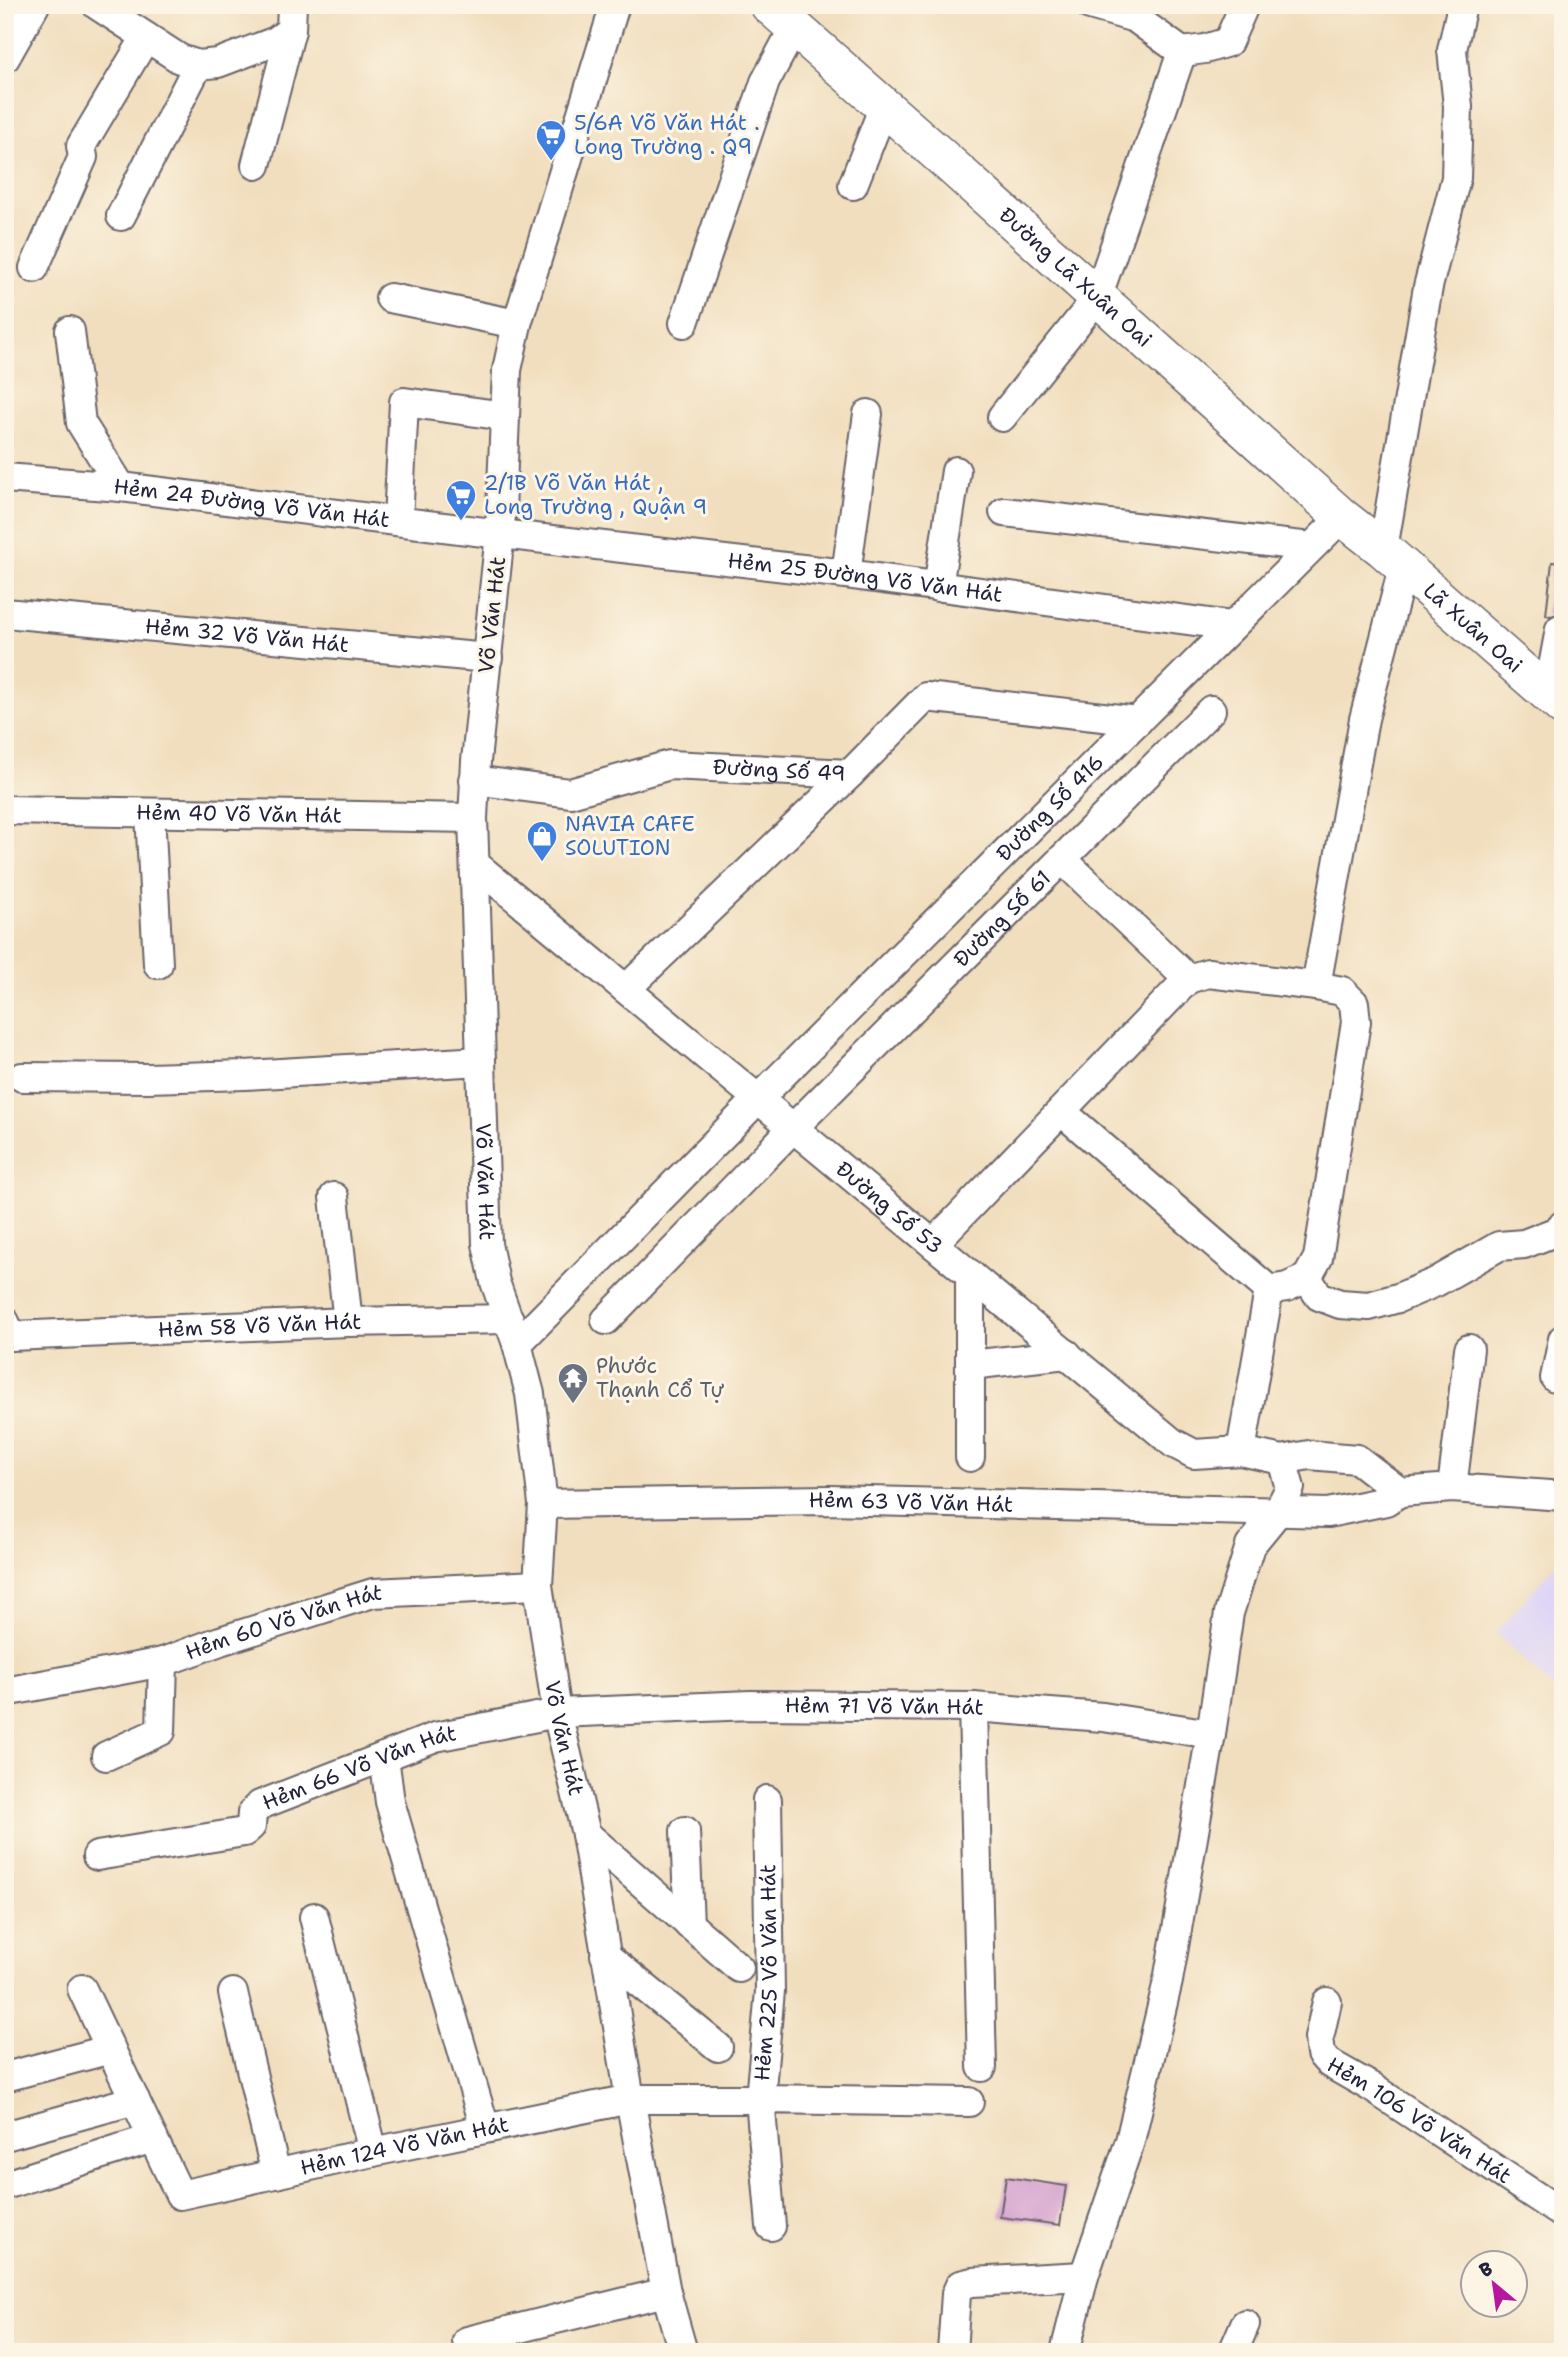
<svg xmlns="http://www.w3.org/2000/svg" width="1568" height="2357" viewBox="0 0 1568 2357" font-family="'Shantell Sans',sans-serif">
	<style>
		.built { fill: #ded5f6 }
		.building { fill: #d29bce }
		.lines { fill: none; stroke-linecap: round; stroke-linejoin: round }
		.minor-casing { stroke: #6a6469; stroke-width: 32 }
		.major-casing { stroke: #6a6469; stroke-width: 40 }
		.minor { stroke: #fff; stroke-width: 28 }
		.major { stroke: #fff; stroke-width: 37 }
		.labels { text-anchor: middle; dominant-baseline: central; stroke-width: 6; stroke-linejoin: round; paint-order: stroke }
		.shop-label { font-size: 21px; fill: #366cbe; stroke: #fcf5e5; text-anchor: start }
		.street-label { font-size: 21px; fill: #22223b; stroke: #fcf5e5 }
		.worship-label { font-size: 21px; fill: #5b616d; stroke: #fcf5e5; text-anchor: start }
	</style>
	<rect width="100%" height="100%" fill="#fcf5e5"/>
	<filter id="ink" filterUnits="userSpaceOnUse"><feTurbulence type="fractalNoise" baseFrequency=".0143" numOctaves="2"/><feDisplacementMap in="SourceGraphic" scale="14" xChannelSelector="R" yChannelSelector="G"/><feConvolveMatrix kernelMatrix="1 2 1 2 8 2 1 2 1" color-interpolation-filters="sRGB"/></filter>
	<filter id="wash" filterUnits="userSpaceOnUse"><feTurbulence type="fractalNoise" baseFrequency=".00686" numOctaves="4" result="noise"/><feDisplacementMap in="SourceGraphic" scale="28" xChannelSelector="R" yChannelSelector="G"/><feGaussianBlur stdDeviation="1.57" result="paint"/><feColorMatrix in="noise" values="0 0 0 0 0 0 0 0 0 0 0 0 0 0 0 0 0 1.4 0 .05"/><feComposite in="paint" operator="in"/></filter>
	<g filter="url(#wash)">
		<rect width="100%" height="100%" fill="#f1debe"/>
		<path class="built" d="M1563,1555V1699L1496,1633Z"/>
		<g id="blocks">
			<path class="building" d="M1552,562L1563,563V613L1551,616L1546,615Z
				M1006,2177L1066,2186L1060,2225L1000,2217Z"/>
		</g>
	</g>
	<g filter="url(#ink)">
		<use href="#blocks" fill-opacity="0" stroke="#6a6469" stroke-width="2"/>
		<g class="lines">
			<g class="minor-casing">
				<g id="minor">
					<path d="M97,5L180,59L198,65L218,63L276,41L291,30L292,5"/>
					<path id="s1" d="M615,5L517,324L507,370L500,534L476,761L473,818L487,1244L495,1282L517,1344L530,1394L543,1504L538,1585L557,1713L586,1834L630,2099L666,2292L683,2352"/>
					<path d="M1182,52L1205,49L1228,42L1244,6"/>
					<path d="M5,58L35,5"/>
					<path d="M256,165L291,30"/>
					<path d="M853,185L884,106"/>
					<path d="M121,216L198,65"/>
					<path d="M34,268L83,157L81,146L146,37"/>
					<path d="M390,298L517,324"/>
					<path d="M684,323L765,82L794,28"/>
					<path d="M70,331L81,423L121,487"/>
					<path d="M1002,417L1097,298L1182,52L1135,18L1090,5"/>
					<path id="s2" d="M5,478L121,487L500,534L846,574L1232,626"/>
					<path d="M1004,512L1311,547"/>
					<path d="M398,521L404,402L505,416"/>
					<path d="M1383,549L1428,287L1456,178L1458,106L1452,50L1462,5"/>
					<path d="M846,574L868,414"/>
					<path d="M938,587L956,471"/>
					<path id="s3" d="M5,613L488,658"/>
					<path d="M1548,694L1560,629"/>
					<path id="s4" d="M474,780L570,793L670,765L850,774L926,697L1138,721"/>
					<path id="s5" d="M5,810L473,818"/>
					<path d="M150,813L158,964"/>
					<path d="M1062,859L1188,979"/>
					<path id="s6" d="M476,865L1173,1443L1194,1454L1241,1451L1282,1460L1290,1488L1277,1513L1250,1546L1229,1613L1211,1734L1168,1981L1130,2141L1084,2276L1065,2352"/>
					<path d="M1316,986L1364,719L1403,568"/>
					<path d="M626,989L850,774"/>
					<path d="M22,1077L148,1078L245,1075L481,1061"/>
					<path d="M334,1197L348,1322"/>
					<path d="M933,1244L1188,979L1208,973L1316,986L1342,991L1354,1003L1356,1022L1318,1258L1307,1278L1287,1287L1269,1290L1061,1111"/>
					<path d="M970,1274V1457"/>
					<path d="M1307,1278L1319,1296L1340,1304L1369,1306L1398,1298L1436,1282L1499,1246L1524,1244L1560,1230L1563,1225"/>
					<path id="s7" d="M606,1320L793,1128L1211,710"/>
					<path id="s8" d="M5,1322L11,1336L348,1322L509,1319"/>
					<path id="s9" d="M517,1344L758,1099L1342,517"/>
					<path d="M971,1365L1067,1354"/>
					<path d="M1555,1378L1563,1339"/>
					<path d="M1241,1451L1269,1290"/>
					<path d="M1282,1460L1309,1455L1357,1459L1400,1492L1452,1488L1563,1496"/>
					<path d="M1452,1488L1469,1349"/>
					<path id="s10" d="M543,1504L830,1500L1328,1513L1386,1501L1400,1492"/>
					<path d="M5,1692L163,1662"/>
					<path d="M973,1707L982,2067"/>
					<path id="s11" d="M106,1756L161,1731L163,1662L220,1641L373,1593L538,1585"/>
					<path d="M384,1757L390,1802L485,2128"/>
					<path d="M685,1831L689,1925"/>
					<path d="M586,1834L739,1968"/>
					<path id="s12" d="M97,1856L244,1832L251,1826L252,1813L260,1805L435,1737L557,1713L751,1705L973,1707L1103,1717L1211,1734"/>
					<path d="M314,1917L373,2152"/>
					<path d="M605,1955L718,2047"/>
					<path id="s13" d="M82,1989L180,2195L373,2152L630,2099H760L770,1991L767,1800"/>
					<path d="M233,1993L276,2174"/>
					<path id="s14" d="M1327,2002L1319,2038L1321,2054L1329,2063L1371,2087L1563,2214"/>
					<path d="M5,2077L111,2049"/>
					<path d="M5,2136L135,2100"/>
					<path d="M5,2185L153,2138"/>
					<path d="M771,2226L760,2099L969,2102"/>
					<path d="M467,2341L666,2292"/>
					<path d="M952,2352L956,2294L960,2285L972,2282L1084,2276"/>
					<path d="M1233,2352L1245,2324"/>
				</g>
			</g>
			<g class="major-casing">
				<g id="major">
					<path id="s15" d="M769,5L954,168L1342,517L1383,549L1563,707"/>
				</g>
			</g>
			<use href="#minor" class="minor"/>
			<use href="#major" class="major"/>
		</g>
	</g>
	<defs>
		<g id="supermarket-pin" transform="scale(1.575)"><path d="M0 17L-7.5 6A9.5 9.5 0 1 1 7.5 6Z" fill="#3f7fe0" stroke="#fcf5e5"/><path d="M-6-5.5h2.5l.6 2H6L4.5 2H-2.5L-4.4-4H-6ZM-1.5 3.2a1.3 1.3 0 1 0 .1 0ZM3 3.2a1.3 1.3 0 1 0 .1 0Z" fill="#fff"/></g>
		<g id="shop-pin" transform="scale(1.575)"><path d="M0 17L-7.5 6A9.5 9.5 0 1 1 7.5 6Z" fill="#3f7fe0" stroke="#fcf5e5"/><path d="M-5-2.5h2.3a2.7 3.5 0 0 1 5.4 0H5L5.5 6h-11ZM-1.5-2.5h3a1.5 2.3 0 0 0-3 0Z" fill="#fff"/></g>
		<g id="temple-pin" transform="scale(1.575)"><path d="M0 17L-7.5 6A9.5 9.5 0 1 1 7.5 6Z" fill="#6b7280" stroke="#fcf5e5"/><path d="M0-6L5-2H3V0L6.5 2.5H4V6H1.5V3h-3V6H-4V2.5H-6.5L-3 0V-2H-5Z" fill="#fff"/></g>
	</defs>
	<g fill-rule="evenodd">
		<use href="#supermarket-pin" x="551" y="135"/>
		<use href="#supermarket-pin" x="461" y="495"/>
		<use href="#shop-pin" x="542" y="836"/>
		<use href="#temple-pin" x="573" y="1378"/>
	</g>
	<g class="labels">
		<g class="shop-label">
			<text x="574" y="123">5/6A Võ Văn Hát .<tspan x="574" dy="24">Long Trường . Q9</tspan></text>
			<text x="484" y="483">2/1B Võ Văn Hát ,<tspan x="484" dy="24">Long Trường , Quận 9</tspan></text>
			<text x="565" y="824">NAVIA CAFE<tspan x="565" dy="24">SOLUTION</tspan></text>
		</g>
		<g class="street-label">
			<text stroke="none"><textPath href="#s15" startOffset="410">Đường Lã Xuân Oai</textPath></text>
			<text stroke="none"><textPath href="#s2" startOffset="248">Hẻm 24 Đường Võ Văn Hát</textPath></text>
			<text stroke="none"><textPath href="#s2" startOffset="866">Hẻm 25 Đường Võ Văn Hát</textPath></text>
			<text transform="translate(492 615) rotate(-84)">Võ Văn Hát</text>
			<text stroke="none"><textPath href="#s15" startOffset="940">Lã Xuân Oai</textPath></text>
			<text stroke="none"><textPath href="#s3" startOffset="243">Hẻm 32 Võ Văn Hát</textPath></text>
			<text stroke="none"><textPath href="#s4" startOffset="310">Đường Số 49</textPath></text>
			<text stroke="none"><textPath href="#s9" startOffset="756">Đường Số 416</textPath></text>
			<text stroke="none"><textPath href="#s5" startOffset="234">Hẻm 40 Võ Văn Hát</textPath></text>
			<text stroke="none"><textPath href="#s7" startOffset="564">Đường Số 61</textPath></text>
			<text stroke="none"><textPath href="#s1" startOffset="1194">Võ Văn Hát</textPath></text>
			<text stroke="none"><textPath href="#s6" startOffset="537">Đường Số 53</textPath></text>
			<text stroke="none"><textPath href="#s8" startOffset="264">Hẻm 58 Võ Văn Hát</textPath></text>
			<text stroke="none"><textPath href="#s10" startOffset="368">Hẻm 63 Võ Văn Hát</textPath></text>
			<text stroke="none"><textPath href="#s11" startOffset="257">Hẻm 60 Võ Văn Hát</textPath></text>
			<text stroke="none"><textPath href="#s12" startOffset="822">Hẻm 71 Võ Văn Hát</textPath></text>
			<text stroke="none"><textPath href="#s1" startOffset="1760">Võ Văn Hát</textPath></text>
			<text stroke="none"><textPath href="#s12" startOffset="289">Hẻm 66 Võ Văn Hát</textPath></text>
			<text stroke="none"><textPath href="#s13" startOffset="945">Hẻm 225 Võ Văn Hát</textPath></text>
			<text stroke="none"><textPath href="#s14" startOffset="172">Hẻm 106 Võ Văn Hát</textPath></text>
			<text stroke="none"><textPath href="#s13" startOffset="458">Hẻm 124 Võ Văn Hát</textPath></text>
		</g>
		<g class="worship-label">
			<text x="596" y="1366">Phước<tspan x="596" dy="24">Thạnh Cổ Tự</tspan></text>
		</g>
	</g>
	<rect width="1568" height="2357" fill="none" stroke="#fcf5e5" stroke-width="28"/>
	<g transform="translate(1494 2284) rotate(331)"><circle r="33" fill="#fcf5e5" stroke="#a5a1a1" stroke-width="2"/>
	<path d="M0-5L12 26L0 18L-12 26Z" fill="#b5179e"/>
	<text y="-10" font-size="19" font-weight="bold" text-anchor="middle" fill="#22223b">B</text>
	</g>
</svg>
